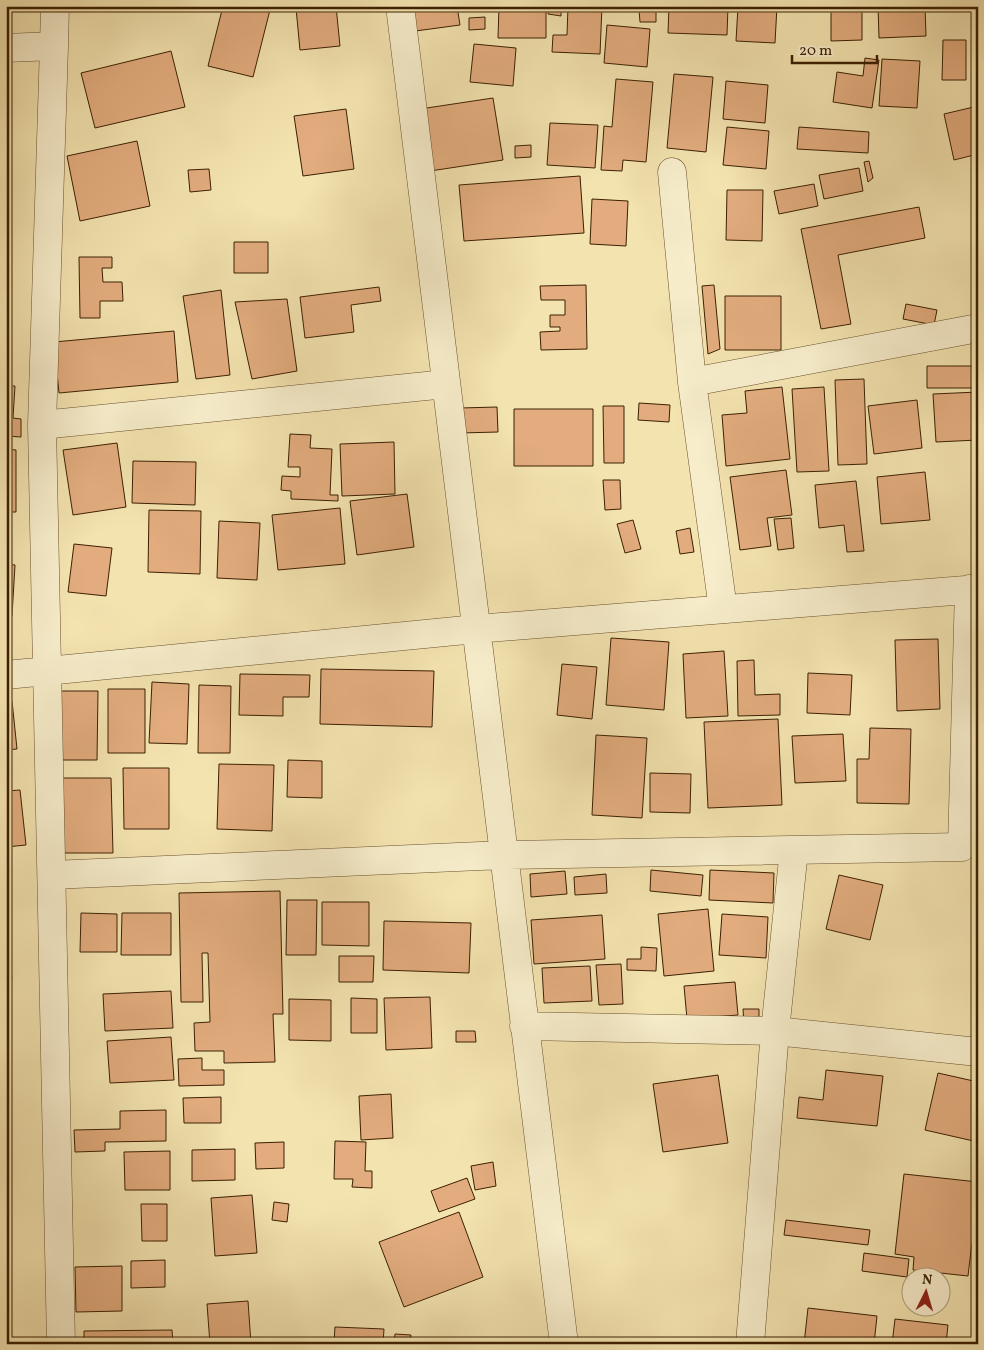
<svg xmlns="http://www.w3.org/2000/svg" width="984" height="1350" viewBox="0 0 984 1350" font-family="Vollkorn,serif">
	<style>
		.building { fill: #e2ac7e; stroke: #3c2002 }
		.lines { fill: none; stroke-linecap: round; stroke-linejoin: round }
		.minor-casing { stroke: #6a512d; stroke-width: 29 }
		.minor { stroke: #f7edcb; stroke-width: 28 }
	</style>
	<rect width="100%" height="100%" fill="#f3e3af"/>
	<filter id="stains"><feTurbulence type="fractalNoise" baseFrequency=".004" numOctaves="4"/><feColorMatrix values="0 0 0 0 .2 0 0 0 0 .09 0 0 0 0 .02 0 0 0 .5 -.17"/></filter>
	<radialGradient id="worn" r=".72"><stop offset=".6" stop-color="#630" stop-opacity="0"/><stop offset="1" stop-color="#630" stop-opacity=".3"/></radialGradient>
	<path class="building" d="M223,6H271L253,77L208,66Z
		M317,6H336L340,46L300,50L296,8Z
		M404,6H457L460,25L408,32Z
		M499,6H546V38H498Z
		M549,6H561V16L548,14Z
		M568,6H602L600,54L552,52L553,35H567Z
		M669,6H728L727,35L668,33Z
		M738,6H777L775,43L736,41Z
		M831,6H862V40L831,41Z
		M878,6H925L926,36L879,38Z
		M639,10H656V22H640Z
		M485,17V29L469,30V18Z
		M607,25L650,29L647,67L604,63Z
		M943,40H966V80H942Z
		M474,44L516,48L513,86L470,82Z
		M171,51L185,107L95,128L81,73Z
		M865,58L879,60L872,108L833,102L837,72L863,76Z
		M882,59L920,61L917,108L879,106Z
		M674,74L713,77L706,152L667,148Z
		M616,79L653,82L646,162L623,160L622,171L601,170L604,126L612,127Z
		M726,81L768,85L765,123L723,119Z
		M493,98L503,160L430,171L420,109Z
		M978,106V154L954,160L944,114Z
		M346,109L354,169L303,176L294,116Z
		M550,123L598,125L595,168L547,165Z
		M727,127L769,131L766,169L723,165Z
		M799,127L869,132L868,153L797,149Z
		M137,141L150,206L80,221L67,156Z
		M531,145V157L515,158V146Z
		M869,161L873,178L868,182L864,162Z
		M859,168L863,191L824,199L819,175Z
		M209,169L211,190L190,192L188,170Z
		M580,176L584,233L464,241L459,185Z
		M814,184L818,206L779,214L774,191Z
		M727,190H763L762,241L726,240Z
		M592,199L628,201L626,246L590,244Z
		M919,207L925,238L838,255L851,324L821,329L801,229Z
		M234,242H268V273H234Z
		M79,257H112V268H102L103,282H122L123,301H100V318H80Z
		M586,285L587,349L541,350L540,332L560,331V327H550V315H565V300H541L540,286Z
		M714,285L720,349L708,354L702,286Z
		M379,287L381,301L351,305L354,332L305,338L300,297Z
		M221,290L230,375L196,379L183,296Z
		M725,296H781V350H725Z
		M287,299L297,371L252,379L235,302Z
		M906,304L937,310L934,325L903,319Z
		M174,331L178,382L59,393L54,342Z
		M927,366H978V388H927Z
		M864,379L867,464L838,465L835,380Z
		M6,386H15L13,418L21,419V437L6,436Z
		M782,387L790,459L726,466L722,415L747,413L745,391Z
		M824,387L829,471L797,472L792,389Z
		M978,392V440L936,442L933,394Z
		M917,400L922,448L874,454L868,406Z
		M639,403L670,405L669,422L638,420Z
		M603,406H624V463H604Z
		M497,407L498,432L460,433V408Z
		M514,409H593V466H514Z
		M290,434L311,435L310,448L332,449L330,495H338V501L291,499V491L281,490L282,476L300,477V467H288Z
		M394,442L395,494L342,496L340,444Z
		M117,443L126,507L73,515L63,450Z
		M6,449L16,450V512H6Z
		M133,461L196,462L195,505L132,503Z
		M786,470L792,515L767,518L771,546L740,550L730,477Z
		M925,472L930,520L881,524L877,477Z
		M603,480H620L621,509L605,510Z
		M856,481L864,551L847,552L844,525L819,528L815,485Z
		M407,494L414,547L357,555L350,501Z
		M340,508L345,564L278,570L272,515Z
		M149,510L201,511L200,574L148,572Z
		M791,518L794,548L778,550L774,519Z
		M633,520L641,549L625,553L617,524Z
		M219,521L260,523L257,580L217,578Z
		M690,528L694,552L680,554L676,531Z
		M74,544L112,548L106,596L68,592Z
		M6,564L15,565L12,616H6Z
		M611,638L669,642L664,710L606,705Z
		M938,639L940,709L897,711L895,640Z
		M724,651L728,716L686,718L683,654Z
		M754,660L755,695L780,694V715L738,716L737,661Z
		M562,664L597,667L592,719L557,715Z
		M321,669L434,671L432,727L320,724Z
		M808,673L852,675L850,715L807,713Z
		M240,674L310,675L309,697H283V716L239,715Z
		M152,682L189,684L187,744L149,743Z
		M199,685L231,686L230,753H198Z
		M108,689H145V753H108Z
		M60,691H98L97,760H59Z
		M6,701H12L17,749L6,750Z
		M778,719L782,805L708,808L704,722Z
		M870,728L911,729L909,804L857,803V759H869Z
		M843,734L846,781L795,783L792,736Z
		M596,735L647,738L642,818L592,815Z
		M288,760L322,761V798L287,797Z
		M219,764L274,765L272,831L217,829Z
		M123,768H169V829H124Z
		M650,773L691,774L690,813L650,812Z
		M57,778H111L113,853H58Z
		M20,790L26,845L6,847V791Z
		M651,870L703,875L701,896L650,891Z
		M710,870L774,873L773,903L709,900Z
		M565,871L567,894L531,897L530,874Z
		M606,874L607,893L575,895L574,877Z
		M839,875L883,885L870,940L826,929Z
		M280,891L283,1014H273L275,1062L224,1063V1051H195L194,1023L210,1022L208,953H202L203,1002H181L179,893Z
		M287,900H317L316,955H286Z
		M322,902H369V946L322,945Z
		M708,909L714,971L664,976L658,914Z
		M81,913L117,914V952H80Z
		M122,913H171V955H121Z
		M722,914L768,917L766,958L719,955Z
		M602,915L605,959L534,964L531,920Z
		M384,921L471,923L469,973L383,970Z
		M641,947L657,948L656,971L627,970V959H641Z
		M6,955H8L12,979L6,980Z
		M339,956H374L373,982H339Z
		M621,964L623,1004L599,1005L596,965Z
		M590,966L592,1001L544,1003L542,968Z
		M735,982L738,1015L687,1019L684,986Z
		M171,991L173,1028L105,1031L103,994Z
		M430,997L432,1048L386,1050L384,998Z
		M351,998L377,999V1033H351Z
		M289,999L331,1000V1041L289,1040Z
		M743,1009H759V1024L744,1025Z
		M456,1031H475L476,1042H456Z
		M171,1037L174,1080L110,1083L107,1041Z
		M202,1058V1070H224V1085L179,1086L178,1059Z
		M826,1070L883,1076L877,1126L797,1118L799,1097L823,1100Z
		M938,1073L978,1082V1142L925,1130Z
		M718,1075L728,1143L663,1152L653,1084Z
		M391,1094L393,1138L361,1140L359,1096Z
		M221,1097V1123H184L183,1098Z
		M166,1110V1141L105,1142V1151L75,1152L74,1130L120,1129V1111Z
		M335,1141L366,1142L365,1171H372V1188L352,1187L353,1179H334Z
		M284,1142V1168L256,1169L255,1143Z
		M235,1149V1180L192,1181V1150Z
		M170,1151V1190H125L124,1152Z
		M493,1162L496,1186L475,1190L471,1166Z
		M904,1174L978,1182V1243L972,1242L968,1276L913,1270L914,1257L895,1254Z
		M467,1178L475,1199L439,1212L431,1191Z
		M252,1195L257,1253L215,1256L211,1198Z
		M274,1202L289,1204L287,1222L272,1220Z
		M141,1204H167V1241H142Z
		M459,1212L483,1277L404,1307L379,1242Z
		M786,1220L870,1230L868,1245L784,1235Z
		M864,1253L909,1259L907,1277L862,1271Z
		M165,1260V1287L131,1288V1261Z
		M122,1266V1311L76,1312L75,1267Z
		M248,1301L251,1344H210L207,1304Z
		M808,1308L877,1316L874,1344H804Z
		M895,1319L948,1325L946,1344H892Z
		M335,1327L384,1329L383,1344H340V1342H334Z
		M172,1330L173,1344H84V1331Z
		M395,1334L411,1335L410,1342L420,1343V1344H394Z"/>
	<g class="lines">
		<g class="minor-casing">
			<path id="minor" d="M400,6L564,1344
				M54,46L55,6
				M6,48L54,46L42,425
				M672,172L692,382L978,328
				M692,382L723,609
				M6,675L476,629L978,589
				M52,875L503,855L962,847L969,589
				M524,1026L775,1031L978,1052
				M61,1344L42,425L446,384
				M750,1344L775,1031L794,850"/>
		</g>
		<use href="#minor" class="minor"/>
	</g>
	<rect width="984" height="1350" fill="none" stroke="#f3e3af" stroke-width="25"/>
	<rect x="8" y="8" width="969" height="1335" fill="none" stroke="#3c2002" stroke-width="2.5"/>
	<rect x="12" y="12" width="959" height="1325" fill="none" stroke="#3c2002"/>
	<g transform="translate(926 1292) rotate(5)"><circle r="24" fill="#f7edcb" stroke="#ac9b7b"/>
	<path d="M0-4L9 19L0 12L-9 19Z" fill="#8f2418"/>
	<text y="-8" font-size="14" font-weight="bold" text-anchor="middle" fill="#3c2002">N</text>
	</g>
	<path d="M792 55v8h85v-8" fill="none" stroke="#3c2002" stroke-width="2.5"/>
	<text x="799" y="55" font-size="15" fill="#3c2002" stroke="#f7edcb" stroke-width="4" paint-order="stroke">20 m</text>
	<rect width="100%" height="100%" filter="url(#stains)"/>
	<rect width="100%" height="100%" fill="url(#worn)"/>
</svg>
